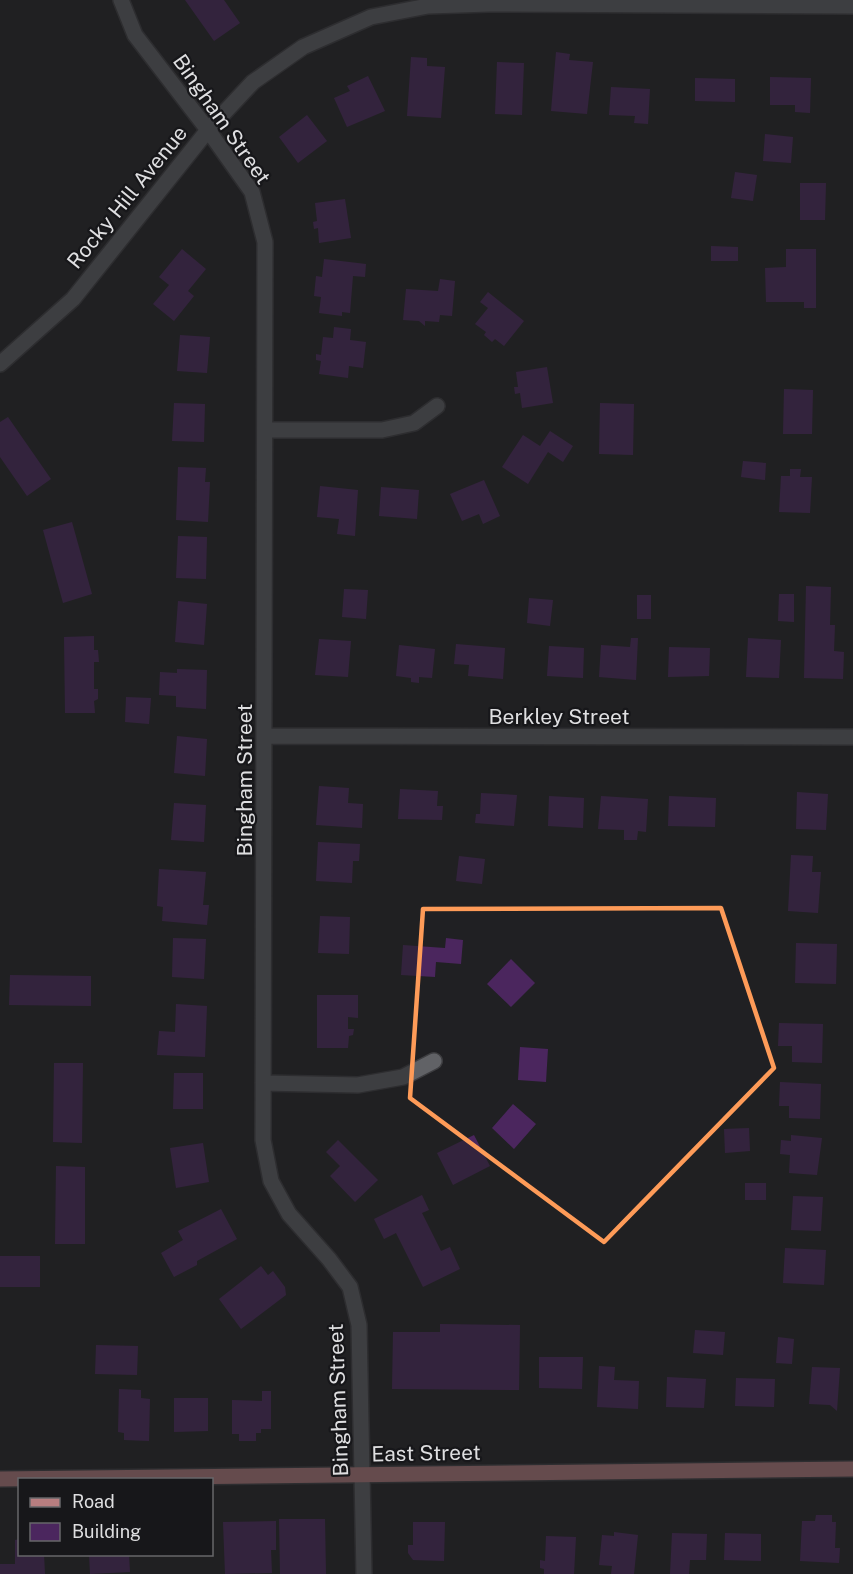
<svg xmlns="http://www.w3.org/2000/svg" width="853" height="1574" viewBox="0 0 853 1574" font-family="'Public Sans',sans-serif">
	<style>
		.building { fill: #4b265e }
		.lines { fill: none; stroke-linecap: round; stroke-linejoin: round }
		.minor-casing { stroke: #3d3d40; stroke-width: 18 }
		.major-casing { stroke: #3d3d40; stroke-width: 18 }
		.minor { stroke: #616266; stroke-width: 15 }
		.major { stroke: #b87e80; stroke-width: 15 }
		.marked { fill: none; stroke: #fe9b58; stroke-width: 4.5; stroke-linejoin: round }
		.labels { text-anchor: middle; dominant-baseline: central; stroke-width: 4.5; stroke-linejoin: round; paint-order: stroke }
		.street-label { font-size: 21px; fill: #dfdfe1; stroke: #17171a }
	</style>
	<rect width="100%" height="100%" fill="#202023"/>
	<path class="building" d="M185,0H224L240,23L214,41Z
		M556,52L570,54L569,60L593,62L587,114L551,111Z
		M411,57L427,58V66L445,67L441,118L407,116Z
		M497,62L524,63L522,115L495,114Z
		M368,76L385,111L347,127L334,98L350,91L347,86Z
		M770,77L811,78L810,113L795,112V105H770Z
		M695,78L735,79V102L695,101Z
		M611,87L650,89L648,124L634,123L635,116L609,115Z
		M307,115L327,141L298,163L279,137Z
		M765,134L793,137L791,163L763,161Z
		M735,172L757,175L753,201L731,198Z
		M800,183H826L825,220H800Z
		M345,199L351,238L319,243L318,228L314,229L313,222L317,221L315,203Z
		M711,246L738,247V261H711Z
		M182,249L206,269L188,291L194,296L174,321L153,304L169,285L159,277Z
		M786,249H816V308H804V302H766L765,268L786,267Z
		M324,259L366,264L365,277L353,276L350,313L342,312V316L319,313L321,297L314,296L316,276L322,277Z
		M440,279L455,281L452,316L440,315L439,322L425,321V326L419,321L403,320L406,289L438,291Z
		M488,292L524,321L504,346L495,339L492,342L484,335L486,332L475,324L488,308L480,302Z
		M334,327L351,329L350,340L366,342L363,368L349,366L348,378L319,374L321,361L316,360V354L321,355L323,337L333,338Z
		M180,335L210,337L207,373L177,371Z
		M547,367L553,403L522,408L520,393L515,394L514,387H518L516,372Z
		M784,389L813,390L812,434H783Z
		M174,403L205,404L204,442L172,441Z
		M600,403L634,404L633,455L599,454Z
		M8,417L51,479L27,496L0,457V422Z
		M550,431L573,446L563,462L548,452L528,484L502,467L523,435L540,446Z
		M743,461L766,463L765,480L741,477Z
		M178,467L206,468L205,482H210L208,522L176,520Z
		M790,469H801L800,477H812L810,513L779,512L781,476H790Z
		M484,480L500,516L483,524L479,514L462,521L450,494Z
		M320,486L358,490L355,536L337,534L339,519L317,517Z
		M381,487L419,490L417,519L379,516Z
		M72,522L92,594L63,603L43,530Z
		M178,536L207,537L206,579L176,578Z
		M806,586L831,587L830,625H835L834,651L844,652L843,679L804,678Z
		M344,589L368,590L366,619L342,617Z
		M779,594H794V622L778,621Z
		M637,595H651V619H637Z
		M529,598L553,600L550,626L527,623Z
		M178,601L207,604L204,645L175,642Z
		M94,636V650H98L99,662H94V689H98V699L94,701L95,713H65L64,637Z
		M631,638H638L636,680L599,677L601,645L630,647Z
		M748,638L781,640L779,678L746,677Z
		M319,639L351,641L348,677L315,675Z
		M456,644L505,648L503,679L468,676L469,665L454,664Z
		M399,645L435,649L432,678L419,677V683L411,682V678L396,676Z
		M549,646L584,648L583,678L547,676Z
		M669,647L710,648L709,676L668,677Z
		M177,669L207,670L206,709L176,707V696L159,695L160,672L177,673Z
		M126,697L151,698L149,724L125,722Z
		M177,736L207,739L205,776L174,773Z
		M319,786L349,788L348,803L363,804L362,828L316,825Z
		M400,789L438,791L437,806H443L442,820L398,819Z
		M797,792L828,794L826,830L796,829Z
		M481,793L517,795L514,826L475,823L476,814H480Z
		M549,796L584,798L583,828L548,826Z
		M601,796L648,799L646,832L638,831L637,840H624V830L598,829Z
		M669,796L716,798L715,827L668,826Z
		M174,803L206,805L204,842L171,840Z
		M318,842L360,844L359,861H353L352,883L316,881Z
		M791,855L813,856L812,872H821L818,913L788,911Z
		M459,856L485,859L482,884L456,881Z
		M159,869L206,872L203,905H209L207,925L162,921L163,907L157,906Z
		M320,916L350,917L349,954L318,953Z
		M173,938L206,939L204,979L172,977Z
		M446,938L463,940L461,964L436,962L435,977L401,975L403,945L445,948Z
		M796,943L837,944L836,984L795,983Z
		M511,959L535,983L511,1007L487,984Z
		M10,975L91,976V1006L9,1005Z
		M317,995H358V1018L348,1017V1029H354L353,1035L349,1036L348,1048H317Z
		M176,1004L207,1006L205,1057L157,1055L159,1031L175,1032Z
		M779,1023L823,1024L822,1063L792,1062V1046H778Z
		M520,1047L548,1049L546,1082L518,1080Z
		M54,1063H83L82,1143L53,1142Z
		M174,1073H203V1109H173Z
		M780,1082L821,1084L820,1119L789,1118V1106H779Z
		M513,1104L536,1124L514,1149L492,1128Z
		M749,1128L750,1151L725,1153L724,1129Z
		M474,1135L490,1166L453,1185L437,1153Z
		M791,1135L822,1138L817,1175L789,1173L790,1155L780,1154L781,1140L791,1141Z
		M338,1140L378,1180L355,1202L330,1176L340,1166L326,1152Z
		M203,1143L209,1182L176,1188L170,1148Z
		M56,1166L85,1167V1244H55Z
		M745,1183H766V1200H745Z
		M422,1195L429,1210L422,1213L441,1251L450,1247L460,1269L423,1287L396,1233L384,1239L374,1219Z
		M793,1196L823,1197L821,1231L791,1230Z
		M221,1209L237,1239L197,1261V1265L174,1277L161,1253L183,1240L178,1231Z
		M785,1248L826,1250L824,1285L783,1283Z
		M0,1256H40V1287H0Z
		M261,1266L268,1275L273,1271L285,1287L286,1295L241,1329L219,1299Z
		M440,1324L520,1325L519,1390L392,1389L393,1332H440Z
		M695,1330L725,1332L723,1355L693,1353Z
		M778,1337L794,1339L792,1364L776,1363Z
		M96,1345L138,1346L137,1375L95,1374Z
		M539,1357H583L582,1389L539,1388Z
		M599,1366L615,1367L614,1380L639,1381L638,1409L597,1407Z
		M812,1367L840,1368L837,1411L830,1405L809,1404Z
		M667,1377L706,1379L704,1408L666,1407Z
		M736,1378L775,1379L774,1407L735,1406Z
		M119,1389L141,1390V1398L150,1399L149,1441L124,1440V1433L118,1432Z
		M262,1391H271V1429H261V1433H256V1441H239V1434H232V1400L262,1401Z
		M174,1398H208V1431L174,1432Z
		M816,1515H832V1522H836L835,1548H840L839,1563L800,1561L802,1521H815Z
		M279,1519H325L326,1574H280Z
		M276,1521V1550H271L272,1573L225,1574L223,1522Z
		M413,1522H445L444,1561L413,1560L408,1553V1545H413Z
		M614,1532L638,1535L634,1574H611L612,1566L599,1565L602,1535L614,1536Z
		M672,1533L707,1534L706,1560H690L689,1574H670Z
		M725,1533L761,1534V1561L724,1560Z
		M546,1536L576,1537L574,1574H544V1569L540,1568V1560L545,1561Z
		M20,1539V1554H44L45,1574H0V1564H15V1540Z
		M89,1554H129L130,1572L90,1574Z"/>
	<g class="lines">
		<g class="minor-casing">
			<path id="minor" d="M121,0L135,35L208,130L252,192L265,242L263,1140L271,1181L289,1214L329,1259L350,1287L359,1325L364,1574
				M0,364L73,299L208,130L253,82L303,47L371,17L428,6L489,4L853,6
				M266,430H382L414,423L437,406
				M266,736L853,737
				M263,1083L358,1085L403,1077L434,1061"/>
		</g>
		<g class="major-casing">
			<path id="major" d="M0,1479L853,1469"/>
		</g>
		<use href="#minor" class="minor"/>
		<use href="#major" class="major"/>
	</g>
	<path d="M0 0H853V1574H0ZM721,908L774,1068L604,1242L410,1098L423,909Z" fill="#202023" fill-opacity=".55" fill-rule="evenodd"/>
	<path class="marked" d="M721,908L774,1068L604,1242L410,1098L423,909Z"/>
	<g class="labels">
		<g class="street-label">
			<text transform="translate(222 119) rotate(55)">Bingham Street</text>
			<text transform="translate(127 197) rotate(-51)">Rocky Hill Avenue</text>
			<text x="559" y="716">Berkley Street</text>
			<text transform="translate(244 780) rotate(-90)">Bingham Street</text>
			<text transform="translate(338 1400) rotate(-92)">Bingham Street</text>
			<text transform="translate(426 1453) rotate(-1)">East Street</text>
		</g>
	</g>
	<rect x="18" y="1478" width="195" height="78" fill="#17171a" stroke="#67676a" stroke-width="1.5"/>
	<rect x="30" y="1498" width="30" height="9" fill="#b87e80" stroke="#67676a" stroke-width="1.5"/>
	<text x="72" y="1508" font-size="18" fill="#dfdfe1">Road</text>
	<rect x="30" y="1523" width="30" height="18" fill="#4b265e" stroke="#67676a" stroke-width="1.5"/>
	<text x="72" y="1538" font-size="18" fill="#dfdfe1">Building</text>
</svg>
